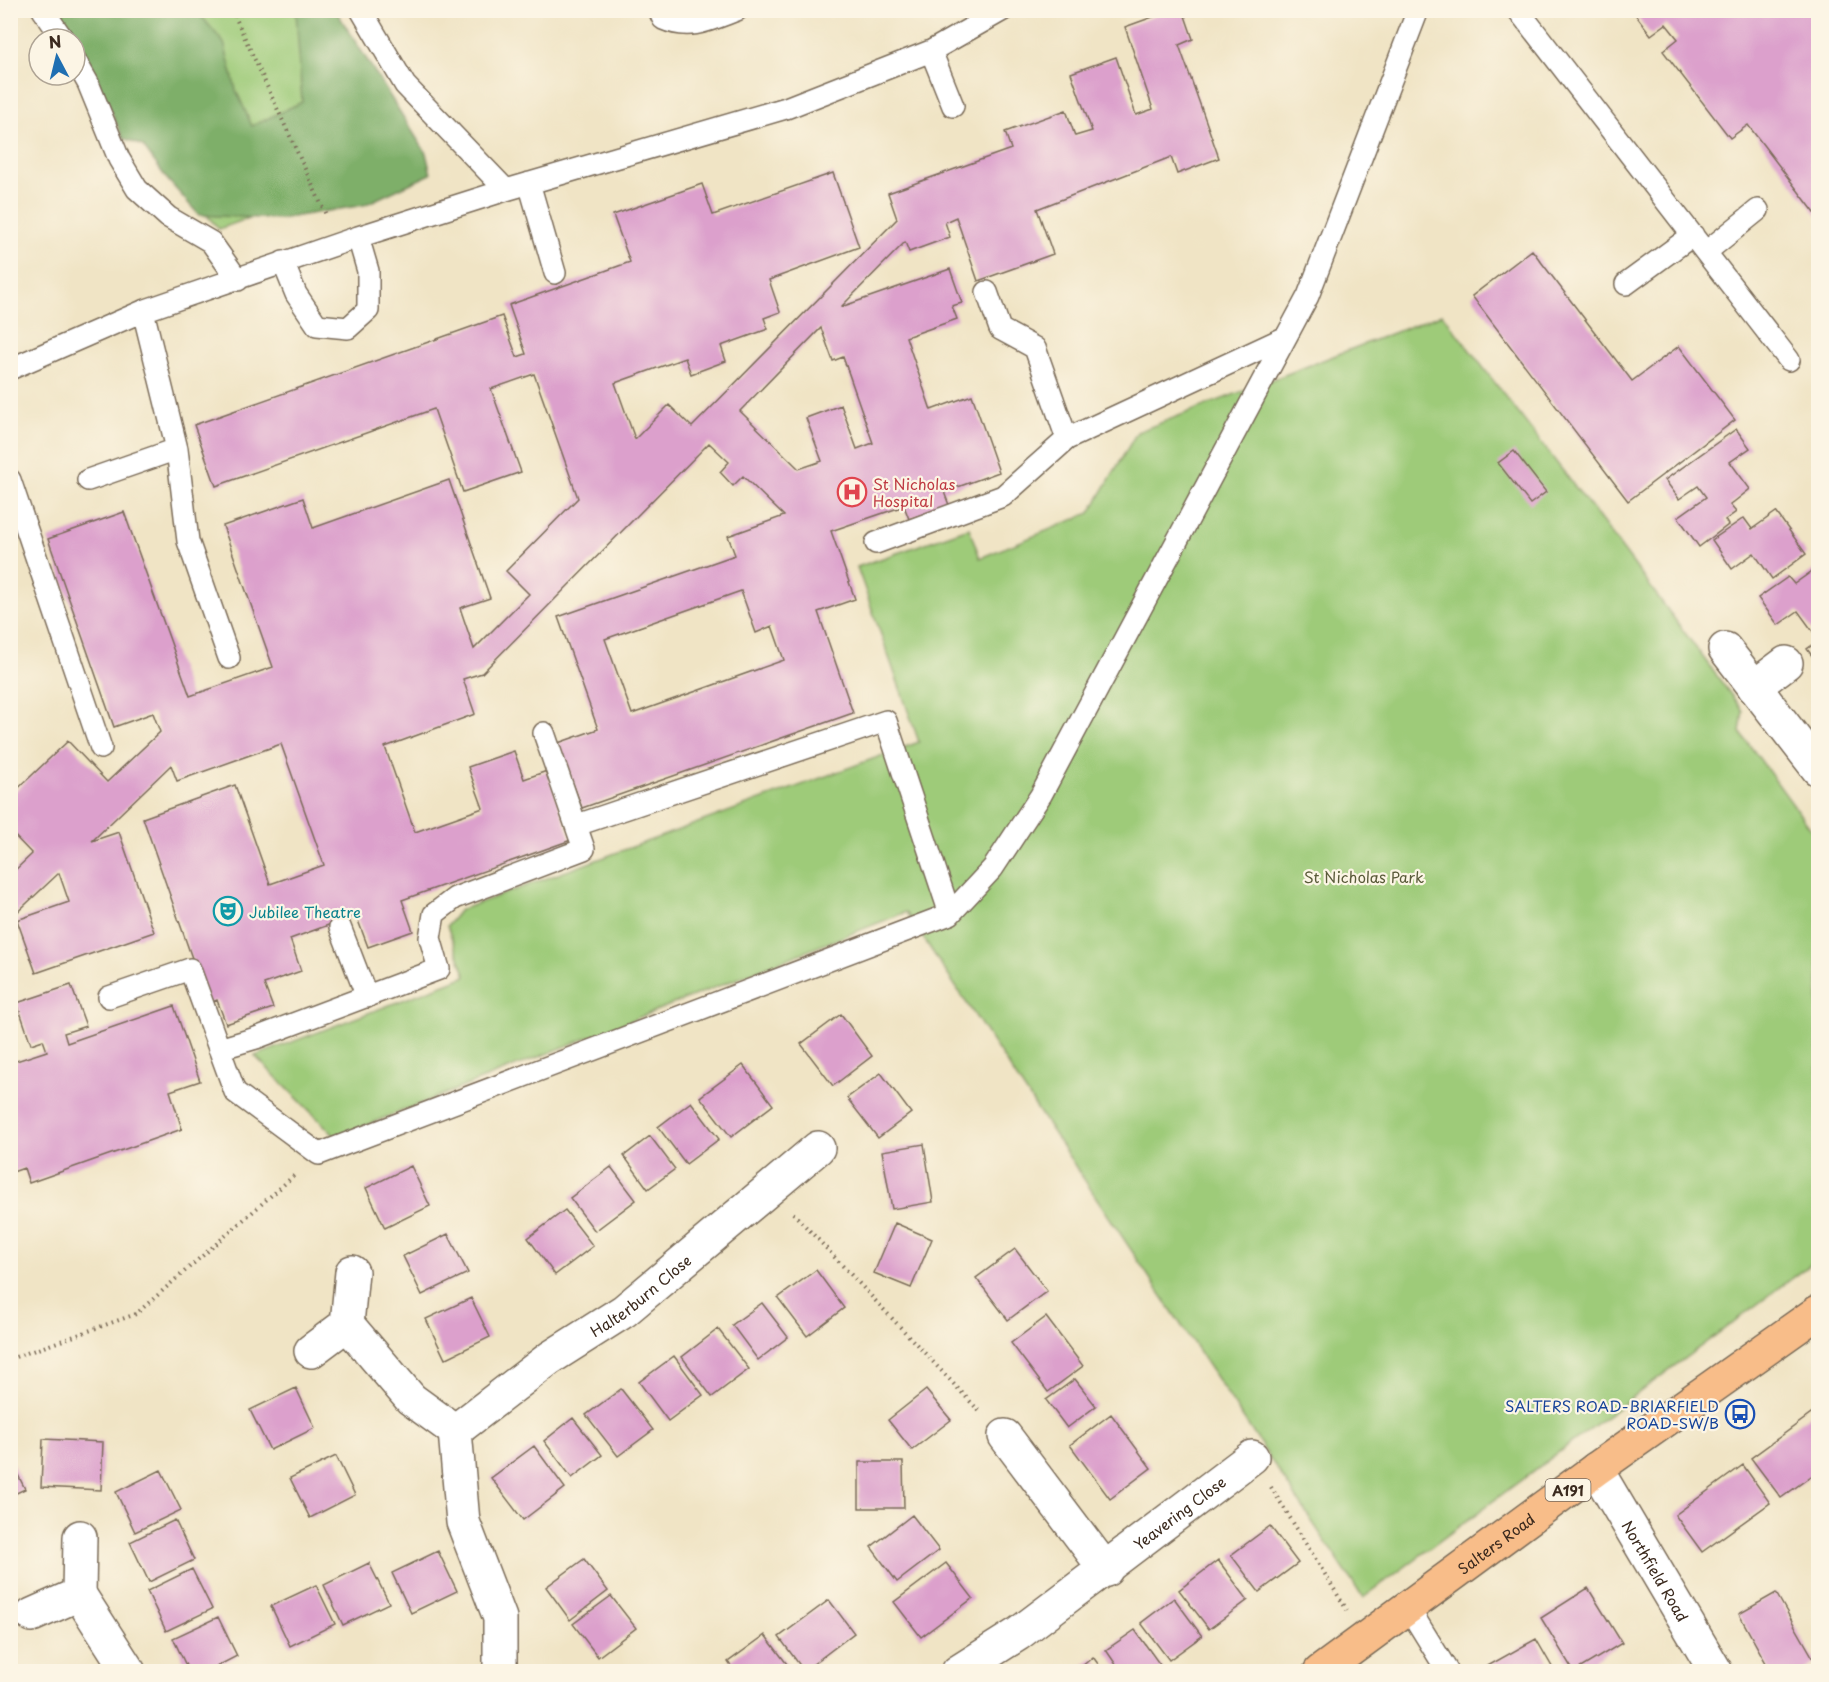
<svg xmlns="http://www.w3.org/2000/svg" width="1829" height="1682" viewBox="0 0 1829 1682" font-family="'Playpen Sans',sans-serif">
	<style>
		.green { fill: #9ecb79; stroke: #6c7a4c; stroke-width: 1.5 }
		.forest { fill: #7eaf69; stroke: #5c6c44; stroke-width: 1.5 }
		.building { fill: #dca0cc; fill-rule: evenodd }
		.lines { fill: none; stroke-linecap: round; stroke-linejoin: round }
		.service-casing { stroke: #7a6b58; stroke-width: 24 }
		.minor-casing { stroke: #7a6b58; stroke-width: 36 }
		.primary-casing { stroke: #7a6b58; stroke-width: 36 }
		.path { stroke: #7a6b58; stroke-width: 4; stroke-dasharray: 1.5 4.5; stroke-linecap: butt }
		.service { stroke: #fff; stroke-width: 21 }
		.minor { stroke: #fff; stroke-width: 33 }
		.primary { stroke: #f8bd89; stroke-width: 33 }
		.labels { text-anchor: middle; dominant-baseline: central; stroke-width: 4.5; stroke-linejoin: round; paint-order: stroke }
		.shield { fill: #fcf5e5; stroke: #75675a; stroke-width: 1.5 }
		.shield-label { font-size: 14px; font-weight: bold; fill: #3b2a1e }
		.health-label { font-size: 15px; fill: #be3a42; stroke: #fcf5e5; text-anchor: start }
		.park-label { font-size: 15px; fill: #595a39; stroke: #fcf5e5 }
		.culture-label { font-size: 15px; fill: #0d838f; stroke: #fcf5e5; text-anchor: start }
		.street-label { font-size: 15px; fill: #3b2a1e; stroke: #fcf5e5 }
		.transit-label { font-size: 15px; fill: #164399; stroke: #fcf5e5; text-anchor: end }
	</style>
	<rect width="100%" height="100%" fill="#fcf5e5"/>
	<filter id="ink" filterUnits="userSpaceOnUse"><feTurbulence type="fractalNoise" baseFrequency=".0167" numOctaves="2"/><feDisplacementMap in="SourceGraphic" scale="12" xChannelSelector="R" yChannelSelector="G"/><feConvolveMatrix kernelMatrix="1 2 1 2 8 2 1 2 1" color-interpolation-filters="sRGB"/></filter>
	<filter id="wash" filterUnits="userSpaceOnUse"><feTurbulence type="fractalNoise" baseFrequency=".008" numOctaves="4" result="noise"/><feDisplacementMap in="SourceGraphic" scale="24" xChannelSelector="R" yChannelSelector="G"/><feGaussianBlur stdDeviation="1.35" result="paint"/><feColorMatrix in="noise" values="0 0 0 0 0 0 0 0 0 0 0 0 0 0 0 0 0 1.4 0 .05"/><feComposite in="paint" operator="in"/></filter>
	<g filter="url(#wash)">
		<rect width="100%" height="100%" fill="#f0e4c5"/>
		<path class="green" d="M67,11H336L426,153L219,229L160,162Z
			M1442,314L1603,523L1743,711L1740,732L1818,839V1259L1363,1598L906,912L336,1137L255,1056L466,976L447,926L460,910L919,742L857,567L969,528L980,558L1090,513L1137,432Z"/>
		<path class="forest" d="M59,11H197L224,43L236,90L252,126L302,102L296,11H336L426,153L431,174L364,205L280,219L199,215L167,179L143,146L123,138L79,39Z"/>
		<g id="blocks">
			<path class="building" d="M1172,10H1183L1193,39L1179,45L1219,158L1177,174L1171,157L1037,209L1053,254L978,281L956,217L945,222L950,237L909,252L905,242L841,307L950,269L962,303L952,306L957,319L906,337L931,410L972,395L999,472L944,492L949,505L909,519L904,506L831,531L855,599L818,612L853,713L582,808L558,743L598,729L558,617L735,555L728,536L784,516L743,476L733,486L720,472L729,462L709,443L482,673L463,679L475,714L385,747L415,832L483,808L468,767L514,751L524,779L547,771L571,840L402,900L413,931L368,947L356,915L290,939L301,971L264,984L273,1008L226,1024L217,1000L208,1004L143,818L235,785L270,884L324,865L281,744L177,781L171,765L92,841L119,832L154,932L36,973L17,920L69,902L59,873L10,919V875L32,854L10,831V796L68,741L107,782L160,732L153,713L114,727L48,539L124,512L190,696L273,667L223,526L303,498L313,528L449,480L490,598L460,608L474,649L529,594L506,571L578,498L534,374L491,389L521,472L463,492L434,409L216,486L194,425L502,316L517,357L526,354L509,305L630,262L613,215L702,184L713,215L833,173L859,247L769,280L780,312L764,318L768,329L721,346L726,361L691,374L685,358L615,383L635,439L669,405L692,427L897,219L888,193L1011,149L1005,132L1066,110L1075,136L1092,131L1071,73L1116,57L1136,115L1153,109L1125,27ZM821,328L833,361L843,357L873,443L857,449L841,405L806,418L822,461L799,469L740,411ZM741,591L756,633L772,626L784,660L632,714L605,639Z
				M1632,10H1818V217L1748,125L1730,138L1663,51L1678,39L1666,24L1651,35Z
				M1532,250L1632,381L1679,346L1735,420L1628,501L1472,296Z
				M1736,429L1750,448L1730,462L1750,489L1730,505L1736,512L1725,520L1728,525L1699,547L1678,517L1706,497L1698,486L1679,499L1665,480Z
				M1514,451L1546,492L1530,504L1498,463Z
				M1776,512L1806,554L1772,579L1754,553L1732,569L1712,540L1744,518L1752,529Z
				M1818,567V630L1814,633L1798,611L1778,625L1758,598L1788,577L1794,584Z
				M1818,641V664L1807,649Z
				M71,985L86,1026L64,1033L67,1043L174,1006L200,1081L170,1091L182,1129L29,1183L24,1168L10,1173V1063L47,1051L43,1040L31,1044L17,1003Z
				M841,1014L872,1056L833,1086L801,1044Z
				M743,1065L773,1105L731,1137L700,1097Z
				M881,1073L911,1113L878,1138L847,1098Z
				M691,1102L719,1139L686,1164L658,1127Z
				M650,1136L675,1169L648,1189L624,1156Z
				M924,1144L933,1202L892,1209L882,1151Z
				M411,1166L430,1206L385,1228L366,1188Z
				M611,1167L636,1200L595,1231L570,1198Z
				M565,1210L593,1246L555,1275L528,1238Z
				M895,1223L932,1239L911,1288L874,1273Z
				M448,1234L468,1273L422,1295L403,1256Z
				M1015,1249L1047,1291L1008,1320L976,1278Z
				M816,1270L844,1308L807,1336L778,1298Z
				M471,1298L490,1337L445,1359L426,1319Z
				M762,1303L788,1337L758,1360L732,1325Z
				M1046,1317L1083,1366L1048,1392L1011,1343Z
				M718,1329L749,1369L712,1397L682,1357Z
				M674,1356L703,1395L668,1421L639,1382Z
				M1075,1379L1096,1406L1067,1428L1046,1400Z
				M296,1388L315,1428L270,1450L250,1410Z
				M621,1389L653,1430L618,1456L586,1415Z
				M926,1390L951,1420L912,1450L888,1420Z
				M1818,1409V1471L1781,1498L1751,1458Z
				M1111,1414L1151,1468L1110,1499L1070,1445Z
				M573,1418L602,1455L572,1478L544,1441Z
				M43,1439L103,1442L101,1490L41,1487Z
				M534,1446L565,1488L523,1520L491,1478Z
				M336,1456L355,1495L310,1518L290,1478Z
				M10,1459L25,1489L10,1496Z
				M859,1462H903L904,1508H859Z
				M1743,1465L1770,1503L1702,1552L1675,1515Z
				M161,1470L181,1510L135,1532L116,1492Z
				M912,1515L939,1550L897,1582L871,1547Z
				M175,1520L194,1560L149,1582L130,1542Z
				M1270,1526L1298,1563L1259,1592L1231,1555Z
				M438,1551L457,1591L411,1613L392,1573Z
				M584,1559L608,1591L570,1620L546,1587Z
				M1218,1560L1248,1600L1209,1629L1179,1590Z
				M369,1563L389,1603L343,1625L324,1585Z
				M946,1563L973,1598L921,1637L894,1602Z
				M192,1569L212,1609L166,1631L147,1591Z
				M316,1585L335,1624L290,1646L271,1606Z
				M1588,1588L1622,1643L1574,1672L1541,1618Z
				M1776,1593L1816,1663L1801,1672H1771L1739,1614Z
				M611,1596L636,1628L598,1657L573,1624Z
				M1174,1598L1202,1636L1169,1660L1141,1623Z
				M829,1600L854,1633L804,1671L779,1637Z
				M218,1617L237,1656L206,1672H189L173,1638Z
				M1135,1630L1163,1669L1159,1672H1121L1106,1650Z
				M765,1635L793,1672H735L728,1662Z
				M1536,1639L1555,1672H1477Z
				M1093,1657L1104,1672H1075Z"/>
		</g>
	</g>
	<g filter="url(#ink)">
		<use href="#blocks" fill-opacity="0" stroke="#7a6b58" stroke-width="1.5"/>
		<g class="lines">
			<g class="service-casing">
				<path id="service" d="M43,10L63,39
					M361,10L405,85L506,190
					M659,10L663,19C690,31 710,20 737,10
					M1518,10L1789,360
					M931,51L953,106
					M75,60L88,83L119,159L137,189L168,217L211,242L238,280
					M529,183L555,273
					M1706,252L1758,210
					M283,262L296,294L317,325L348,328L368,310V271L358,237
					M1626,284L1693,235
					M987,292L1000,329L1035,348L1067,439
					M143,311L177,449L188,541L229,658
					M10,369L143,311L358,237L506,190L786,108L931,51L1003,10
					M10,480L101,748
					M88,480L177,449
					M876,543L1003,496L1067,439L1286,337
					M577,825L886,721L950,914
					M340,927L367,997
					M109,997L190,969L235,1092L319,1154L950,914L993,868L1041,795L1308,296L1418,10
					M219,1049L256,1038L439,969L430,938L434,914L455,898L584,849L544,733
					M1408,1607L1448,1672"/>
			</g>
			<g class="minor-casing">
				<g id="minor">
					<path d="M1725,649L1818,769"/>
					<path d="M1754,687L1786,663"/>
					<path d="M347,1324L411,1399L455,1431"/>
					<path d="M311,1351L347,1324L352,1272"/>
					<path d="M1005,1436L1106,1570"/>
					<path id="s1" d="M1596,1469L1716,1672"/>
					<path d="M79,1594L129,1672"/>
					<path d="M32,1615L79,1594L80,1537"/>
					<path id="s2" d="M500,1672V1618L463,1522L455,1431L550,1358L624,1311L818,1148"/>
					<path id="s3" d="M958,1672L1018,1634L1252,1457"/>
				</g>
			</g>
			<g class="primary-casing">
				<g id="primary">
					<path id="s4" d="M1320,1672L1596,1469L1818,1312"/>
				</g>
			</g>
			<path class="path" d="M232,10L327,217
				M793,1213L981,1413
				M10,1359L136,1314L297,1173
				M1271,1487L1347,1610"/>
			<use href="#service" class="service"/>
			<use href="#minor" class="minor"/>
			<use href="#primary" class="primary"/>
		</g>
	</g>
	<defs>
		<g id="hospital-ring" transform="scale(1.5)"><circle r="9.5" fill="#fcf5e5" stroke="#e0444e" stroke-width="1.5"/><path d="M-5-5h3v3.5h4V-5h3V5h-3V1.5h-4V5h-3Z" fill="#e0444e"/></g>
		<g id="theatre-ring" transform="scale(1.5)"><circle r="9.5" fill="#fcf5e5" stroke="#0f9aa8" stroke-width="1.5"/><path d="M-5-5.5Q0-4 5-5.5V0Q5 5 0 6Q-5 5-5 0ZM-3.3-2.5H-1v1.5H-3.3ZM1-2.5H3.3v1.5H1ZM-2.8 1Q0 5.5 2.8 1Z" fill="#0f9aa8"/></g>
		<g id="bus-ring" transform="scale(1.5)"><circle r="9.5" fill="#fcf5e5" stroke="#1a4fb4" stroke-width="1.5"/><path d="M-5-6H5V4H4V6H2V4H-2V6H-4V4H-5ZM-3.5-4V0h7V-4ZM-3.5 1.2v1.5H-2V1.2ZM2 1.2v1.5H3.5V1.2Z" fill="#1a4fb4"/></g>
	</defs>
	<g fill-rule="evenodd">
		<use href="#hospital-ring" x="852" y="492"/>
		<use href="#theatre-ring" x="228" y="911"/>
		<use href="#bus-ring" x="1740" y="1414"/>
	</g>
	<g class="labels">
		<rect class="shield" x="1545.5" y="1479" width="45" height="22" rx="4.5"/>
		<g class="shield-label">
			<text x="1568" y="1490">A191</text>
		</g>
		<g class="health-label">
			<text x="873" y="483">St Nicholas<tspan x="873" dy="17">Hospital</tspan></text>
		</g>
		<g class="park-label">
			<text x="1364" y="876">St Nicholas Park</text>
		</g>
		<g class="culture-label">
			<text x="249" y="911">Jubilee Theatre</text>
		</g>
		<g class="street-label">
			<text stroke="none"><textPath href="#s2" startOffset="478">Halterburn Close</textPath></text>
			<text stroke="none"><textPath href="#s3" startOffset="273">Yeavering Close</textPath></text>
			<text stroke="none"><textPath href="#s4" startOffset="218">Salters Road</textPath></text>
			<text stroke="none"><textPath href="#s1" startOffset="118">Northfield Road</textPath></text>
		</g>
		<g class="transit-label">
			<text x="1719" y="1405">SALTERS ROAD-BRIARFIELD<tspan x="1719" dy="17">ROAD-SW/B</tspan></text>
		</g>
	</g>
	<rect width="1829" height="1682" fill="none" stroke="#fcf5e5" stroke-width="36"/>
	<g transform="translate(57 57) rotate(353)"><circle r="28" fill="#fcf5e5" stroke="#afa495" stroke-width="1.5"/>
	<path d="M0-4.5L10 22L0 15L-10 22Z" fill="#1f6fb2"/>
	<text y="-9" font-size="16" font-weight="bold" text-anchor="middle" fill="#3b2a1e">N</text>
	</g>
</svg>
